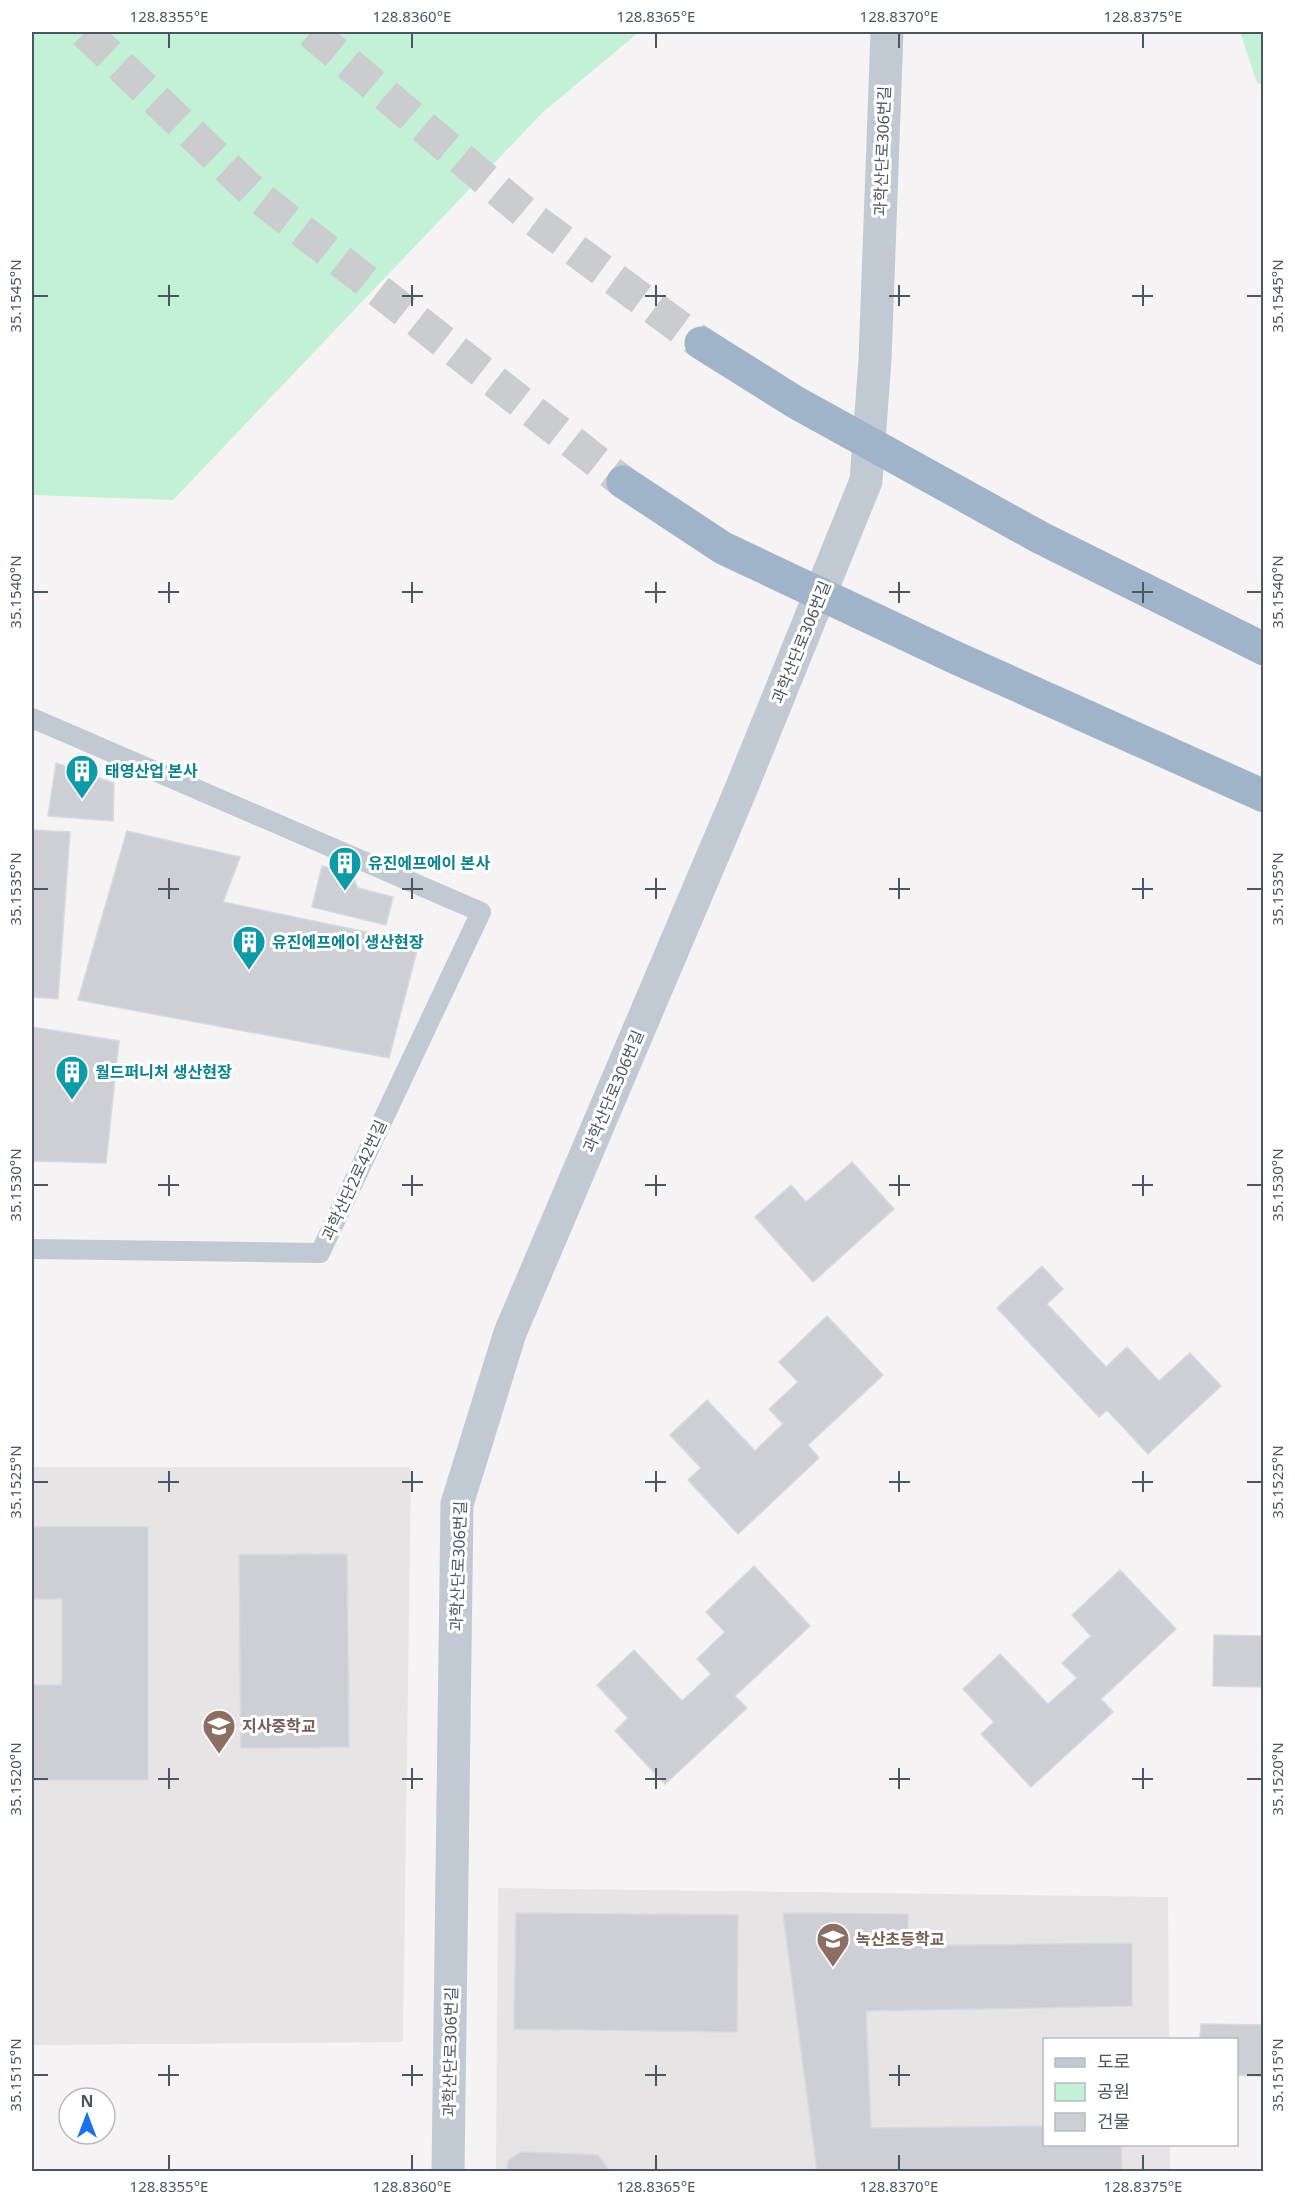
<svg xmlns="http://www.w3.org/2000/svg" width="1295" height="2203" viewBox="0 0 1295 2203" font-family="'Noto Sans','Noto Sans KR',sans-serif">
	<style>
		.education { fill: #e6e4e5 }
		.green { fill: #c3f1d5 }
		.building { fill: #cdcfd5; stroke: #d7d9de; stroke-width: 1.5 }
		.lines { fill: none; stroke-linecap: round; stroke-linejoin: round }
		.trunk-tunnel { stroke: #caccce; stroke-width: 33; stroke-dasharray: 33 16; stroke-linecap: butt }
		.service { stroke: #c1cad2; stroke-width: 20 }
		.minor { stroke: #c1cad2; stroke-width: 33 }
		.trunk { stroke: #9fb4c9; stroke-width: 33 }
		.ticks { fill: none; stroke: #4a5661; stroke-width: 2 }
		.labels { text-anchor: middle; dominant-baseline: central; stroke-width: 6; stroke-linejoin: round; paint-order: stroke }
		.street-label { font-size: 16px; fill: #4a5661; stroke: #fff }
		.culture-label { font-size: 16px; font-weight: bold; fill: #0d838f; stroke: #fff; text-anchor: start }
		.education-label { font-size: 16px; font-weight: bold; fill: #785e54; stroke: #fff; text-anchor: start }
		.neatline { fill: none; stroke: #4a5661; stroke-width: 2 }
		.ticks-label { font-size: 15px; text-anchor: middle; fill: #4a5661 }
	</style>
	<rect width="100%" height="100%" fill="#f5f3f3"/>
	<path class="education" d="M32,1467H411L403,2042L32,2045Z
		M498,1888L1168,1897L1169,2039L1044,2040V2144L1170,2145V2171L496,2172Z"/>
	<path class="green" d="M32,32H639L542,113L173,500L32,495Z
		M1240,32H1263V85L1257,83Z"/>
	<path class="building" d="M56,763L114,783L113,821L48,816Z
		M32,830L70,832L58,999L32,997Z
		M127,831L240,857L223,902L419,943L389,1058L78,1000Z
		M322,866L351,873L358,888L393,897L386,925L312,907Z
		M32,1027L119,1041L106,1163L32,1161Z
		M852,1162L894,1209L813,1282L755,1217L791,1185L806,1202Z
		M1042,1266L1063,1289L1047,1304L1106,1367L1127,1347L1159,1381L1190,1353L1221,1386L1148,1454L1107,1410L1099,1417L997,1308Z
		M827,1316L883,1375L808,1445L819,1458L738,1534L688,1480L701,1468L670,1435L707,1400L755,1451L783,1424L769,1409L798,1382L779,1362Z
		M32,1527H148V1780H32V1685H62V1599H32Z
		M347,1554L349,1747L241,1748L239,1555Z
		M754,1566L810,1626L735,1696L747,1708L665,1784L615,1731L628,1718L597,1685L634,1650L682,1701L711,1674L697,1659L725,1632L706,1612Z
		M1120,1570L1176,1629L1101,1699L1113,1712L1031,1787L981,1734L994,1722L963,1689L1000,1654L1048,1704L1077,1678L1062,1663L1091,1636L1072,1615Z
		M1214,1635L1264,1636V1687L1213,1686Z
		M516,1913L738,1915L737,2032L514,2029Z
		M783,1913L908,1914V1946L1132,1943V2006L866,2011L871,2128L1044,2126V2144H1121L1122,2172H817Z
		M1201,2024L1264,2025V2076L1236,2075V2040H1200Z
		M521,2152L598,2155L610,2172H507L508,2161Z"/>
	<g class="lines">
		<path class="trunk-tunnel" d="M85,32L255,194L623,482
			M311,32L529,216L701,343"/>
		<path class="service" d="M32,718L481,912L320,1253L32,1249"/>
		<path class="minor" d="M448,2172L457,1504L510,1333L739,794L866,481L875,360L887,32"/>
		<path class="trunk" d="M701,343L795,402L1041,538L1264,649
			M623,482L723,548L954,657L1264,796"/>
	</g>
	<path class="ticks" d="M169,33V48M412,33V48M656,33V48M899,33V48M1143,33V48M169,285V306M412,285V306M656,285V306M899,285V306M1143,285V306M33,296H48M158,296H179M402,296H423M645,296H666M889,296H910M1132,296H1153M1247,296H1262M169,582V603M412,582V603M656,582V603M899,582V603M1143,582V603M33,592H48M158,592H179M402,592H423M645,592H666M889,592H910M1132,592H1153M1247,592H1262M169,878V899M412,878V899M656,878V899M899,878V899M1143,878V899M33,889H48M158,889H179M402,889H423M645,889H666M889,889H910M1132,889H1153M1247,889H1262M169,1175V1196M412,1175V1196M656,1175V1196M899,1175V1196M1143,1175V1196M33,1185H48M158,1185H179M402,1185H423M645,1185H666M889,1185H910M1132,1185H1153M1247,1185H1262M169,1471V1492M412,1471V1492M656,1471V1492M899,1471V1492M1143,1471V1492M33,1482H48M158,1482H179M402,1482H423M645,1482H666M889,1482H910M1132,1482H1153M1247,1482H1262M169,1768V1789M412,1768V1789M656,1768V1789M899,1768V1789M1143,1768V1789M33,1779H48M158,1779H179M402,1779H423M645,1779H666M889,1779H910M1132,1779H1153M1247,1779H1262M169,2065V2086M412,2065V2086M656,2065V2086M899,2065V2086M33,2075H48M158,2075H179M402,2075H423M645,2075H666M889,2075H910M1247,2075H1262M169,2155V2170M412,2155V2170M656,2155V2170M899,2155V2170M1143,2155V2170"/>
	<defs>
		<g id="building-pin" transform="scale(1.725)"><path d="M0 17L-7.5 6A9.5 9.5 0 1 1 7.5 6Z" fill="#0f9aa8" stroke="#fff"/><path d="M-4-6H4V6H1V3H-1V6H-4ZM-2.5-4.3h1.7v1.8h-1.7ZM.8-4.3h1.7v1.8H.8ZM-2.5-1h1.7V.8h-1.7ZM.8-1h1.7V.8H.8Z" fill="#fff"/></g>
		<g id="school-pin" transform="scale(1.725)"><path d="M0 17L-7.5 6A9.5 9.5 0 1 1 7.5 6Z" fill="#8d6e63" stroke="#fff"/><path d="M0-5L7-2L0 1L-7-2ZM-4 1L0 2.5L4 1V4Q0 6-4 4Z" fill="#fff"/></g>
	</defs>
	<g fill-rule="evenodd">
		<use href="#building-pin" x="82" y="771"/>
		<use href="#building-pin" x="345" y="863"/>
		<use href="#building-pin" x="249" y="942"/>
		<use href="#building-pin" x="72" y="1072"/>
		<use href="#school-pin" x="219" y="1726"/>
		<use href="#school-pin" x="833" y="1939"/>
	</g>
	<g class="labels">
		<g class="street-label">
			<text transform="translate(882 151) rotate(-88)">과학산단로306번길</text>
			<text transform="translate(801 642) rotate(-68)">과학산단로306번길</text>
			<text transform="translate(613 1091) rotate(-67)">과학산단로306번길</text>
			<text transform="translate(354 1180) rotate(-65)">과학산단2로42번길</text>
			<text transform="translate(458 1566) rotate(-88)">과학산단로306번길</text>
			<text transform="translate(450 2052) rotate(-89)">과학산단로306번길</text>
		</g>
		<g class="culture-label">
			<text x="105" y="771">태영산업 본사</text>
			<text x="368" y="863">유진에프에이 본사</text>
			<text x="272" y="942">유진에프에이 생산현장</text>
			<text x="95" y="1072">월드퍼니처 생산현장</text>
		</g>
		<g class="education-label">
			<text x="242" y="1726">지사중학교</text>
			<text x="856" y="1939">녹산초등학교</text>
		</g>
	</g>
	<rect width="1295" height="2203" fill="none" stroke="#ffffff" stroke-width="66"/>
	<rect x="1043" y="2038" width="195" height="108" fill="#ffffff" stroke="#b7bbc0" stroke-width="1.5"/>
	<rect x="1055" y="2058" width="30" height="9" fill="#c1cad2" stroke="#b7bbc0" stroke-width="1.5"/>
	<text x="1097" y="2068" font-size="18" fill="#4a5661">도로</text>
	<rect x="1055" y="2083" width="30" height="18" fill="#c3f1d5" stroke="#b7bbc0" stroke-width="1.5"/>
	<text x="1097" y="2098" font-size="18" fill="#4a5661">공원</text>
	<rect x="1055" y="2113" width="30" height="18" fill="#cdcfd5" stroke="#b7bbc0" stroke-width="1.5"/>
	<text x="1097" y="2128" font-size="18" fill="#4a5661">건물</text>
	<g transform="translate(87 2116)"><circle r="28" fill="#ffffff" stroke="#b7bbc0" stroke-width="1.5"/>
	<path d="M0-4.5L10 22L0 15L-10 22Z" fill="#1a73e8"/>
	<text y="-9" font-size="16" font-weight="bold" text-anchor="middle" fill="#4a5661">N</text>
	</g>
	<rect x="33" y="33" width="1229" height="2137" class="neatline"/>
	<g class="ticks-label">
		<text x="169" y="22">128.8355°E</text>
		<text x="412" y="22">128.8360°E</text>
		<text x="656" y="22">128.8365°E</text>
		<text x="899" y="22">128.8370°E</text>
		<text x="1143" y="22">128.8375°E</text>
		<text transform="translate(16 296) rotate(-90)" y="5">35.1545°N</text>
		<text transform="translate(1278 296) rotate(-90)" y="5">35.1545°N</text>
		<text transform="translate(16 592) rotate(-90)" y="5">35.1540°N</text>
		<text transform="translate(1278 592) rotate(-90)" y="5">35.1540°N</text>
		<text transform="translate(16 889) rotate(-90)" y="5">35.1535°N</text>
		<text transform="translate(1278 889) rotate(-90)" y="5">35.1535°N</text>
		<text transform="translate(16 1185) rotate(-90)" y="5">35.1530°N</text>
		<text transform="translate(1278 1185) rotate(-90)" y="5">35.1530°N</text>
		<text transform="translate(16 1482) rotate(-90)" y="5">35.1525°N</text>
		<text transform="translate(1278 1482) rotate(-90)" y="5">35.1525°N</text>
		<text transform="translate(16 1779) rotate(-90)" y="5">35.1520°N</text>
		<text transform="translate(1278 1779) rotate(-90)" y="5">35.1520°N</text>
		<text transform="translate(16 2075) rotate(-90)" y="5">35.1515°N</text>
		<text transform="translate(1278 2075) rotate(-90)" y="5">35.1515°N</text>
		<text x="169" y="2192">128.8355°E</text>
		<text x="412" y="2192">128.8360°E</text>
		<text x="656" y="2192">128.8365°E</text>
		<text x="899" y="2192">128.8370°E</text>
		<text x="1143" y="2192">128.8375°E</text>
	</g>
</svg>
